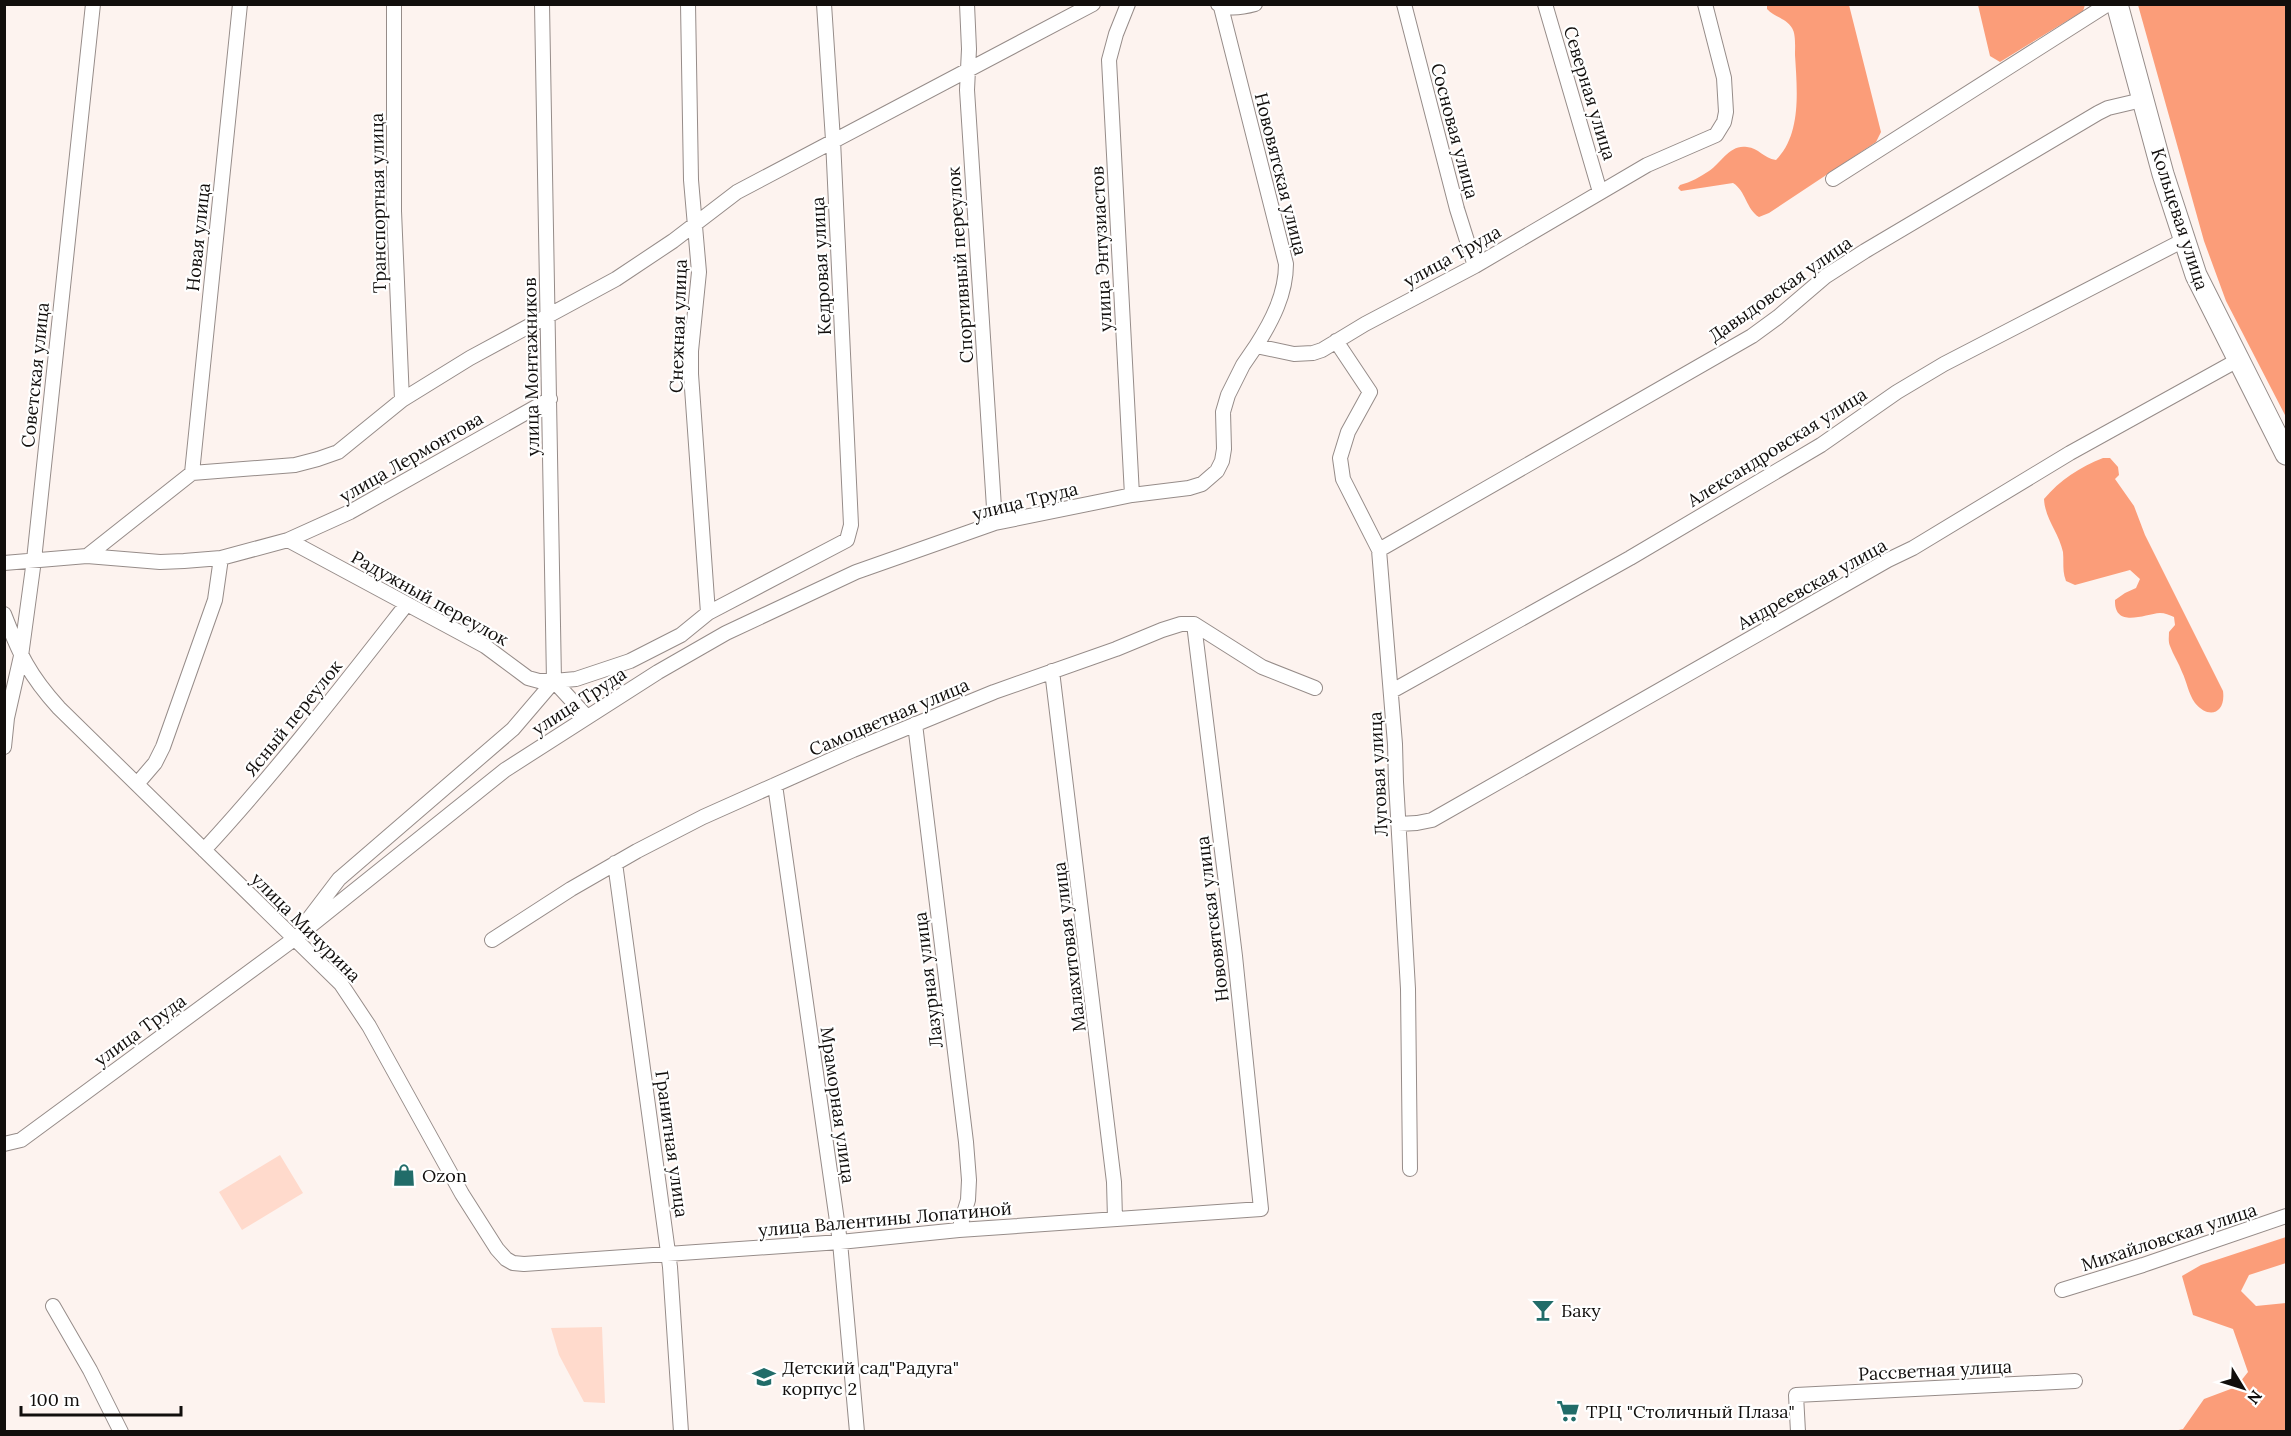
<svg xmlns="http://www.w3.org/2000/svg" width="2291" height="1436" viewBox="0 0 2291 1436" font-family="Lora,serif">
	<style>
		.green { fill: #ffdacc }
		.forest { fill: #fb9d79 }
		.lines { fill: none; stroke-linecap: round; stroke-linejoin: round }
		.minor-casing { stroke: #968c89; stroke-width: 16 }
		.trunk-casing { stroke: #968c89; stroke-width: 23 }
		.minor { stroke: #fff; stroke-width: 14 }
		.trunk { stroke: #fff; stroke-width: 21 }
		.labels { text-anchor: middle; dominant-baseline: central; stroke-width: 4.5; stroke-linejoin: round; paint-order: stroke }
		.street-label { font-size: 18px; fill: #110e0c; stroke: #fff }
		.poi-label { font-size: 18px; fill: #110e0c; stroke: #fff; text-anchor: start }
	</style>
	<rect width="100%" height="100%" fill="#fdf3ef"/>
	<path class="green" d="M280,1155L303,1193L242,1230L219,1192Z
		M602,1327L605,1403L584,1402L559,1355L551,1328Z"/>
	<path class="forest" d="M1767,5H1849L1881,132L1876,142L1769,213L1759,217C1746,209 1746,191 1733,183L1681,191L1678,188L1680,185C1691,182 1700,177 1709,171C1722,162 1730,144 1747,147C1759,148 1763,158 1776,160C1802,134 1797,89 1795,55C1795,47 1796,34 1792,28C1786,18 1774,17 1767,9Z
		M1978,5V4L2085,5L2083,11L2000,62L1990,56Z
		M2138,5H2286V417L2226,301L2204,241Z
		M2103,458H2110L2118,467L2119,475L2115,479L2134,506L2145,535L2223,691C2226,713 2209,720 2195,703C2188,693 2187,682 2182,672C2179,663 2173,655 2170,646C2168,641 2169,637 2169,632L2175,625L2174,617C2169,615 2165,613 2160,613C2145,614 2114,629 2115,600L2125,593L2136,588L2140,579L2130,570L2075,585L2066,581C2062,571 2064,562 2063,552C2059,533 2045,519 2044,499C2060,480 2080,467 2103,458Z
		M2286,1237V1263L2249,1275L2241,1291L2256,1306L2286,1303V1431H2174L2183,1429L2204,1399L2236,1387L2248,1372L2233,1329L2193,1315L2182,1276L2201,1265Z"/>
	<g class="lines">
		<g class="minor-casing">
			<path id="minor" d="M394,4V211L402,400
				M542,4L554,681L586,716
				M688,4L691,180L699,272L691,351V374L708,613
				M967,4L969,49L967,90L995,523
				M1128,4L1116,34L1109,60L1132,495
				M1218,4C1228,10 1244,7 1255,4
				M1404,4L1457,209L1475,266
				M1545,4L1600,192
				M1221,7L1286,264C1286,294 1272,321 1256,346
				M1833,179L2108,4
				M1336,341L1370,392L1348,432L1340,458L1343,479L1379,550L1395,744L1396,782L1408,989L1410,1169
				M192,473L240,4
				M288,540L485,646L528,678L539,681H554
				M1379,550L1752,336L1778,317L1826,276L1865,251L2098,113L2108,108L2142,100
				M87,556L160,562L184,561L221,558L288,540L350,512L550,399
				M4,563L87,556L192,473L295,465L318,459L338,452L402,400L470,358L616,279L673,241L737,192L1093,4
				M4,614C20,655 29,675 59,708L341,984L369,1026L462,1194L497,1249L506,1259L513,1263L524,1264L840,1242L959,1230L1261,1209L1235,956L1194,624
				M1052,671L1114,1182L1115,1219
				M1392,691L1630,558L1821,445L1897,392L1944,364L2184,240
				M915,724L966,1142L969,1180L968,1200L959,1230
				M4,747L7,718L21,656L34,560L93,4
				M137,784L155,763L163,747L215,600L221,558
				M775,785L840,1242L857,1432
				M1398,824L1417,823L1432,820L1888,560L1913,548L2070,453L2238,360
				M204,850C276,772 341,688 406,605
				M615,863L670,1267L681,1432
				M304,925L339,879L513,729L554,681L576,679L630,661L681,635L708,613L847,540L851,525L833,140L824,4
				M492,940L571,889L637,851L703,817L853,750L994,692L1116,649L1162,630L1181,624H1194L1262,667L1315,688
				M4,1144L21,1140L294,939L505,770L658,672L726,633L856,572L995,523L1132,495L1189,488L1202,484L1217,471L1222,461L1224,449L1223,412L1228,395L1243,365L1256,346L1294,354L1313,353L1322,350L1365,324L1475,266L1647,165L1716,135L1724,122L1726,112L1724,78L1705,4
				M2062,1290L2143,1265L2286,1216
				M53,1306L90,1370L121,1432
				M1798,1432L1796,1395L2075,1381"/>
		</g>
		<g class="trunk-casing">
			<path id="trunk" d="M2117,4L2163,174L2196,275L2286,454"/>
		</g>
		<use href="#minor" class="minor"/>
		<use href="#trunk" class="trunk"/>
	</g>
	<defs>
		<g id="shop-bare" transform="scale(1.8)"><path d="M-5-2.5h2.3a2.7 3.5 0 0 1 5.4 0H5L5.5 6h-11ZM-1.5-2.5h3a1.5 2.3 0 0 0-3 0Z" fill="#216c69" stroke="#fff" stroke-width="2.5" paint-order="stroke"/></g>
		<g id="bar-bare" transform="scale(1.8)"><path d="M-6-5H6L.8 .8V4.5H3.5V6h-7V4.5H-.8V.8Z" fill="#216c69" stroke="#fff" stroke-width="2.5" paint-order="stroke"/></g>
		<g id="school-bare" transform="scale(1.8)"><path d="M0-5L7-2L0 1L-7-2ZM-4 1L0 2.5L4 1V4Q0 6-4 4Z" fill="#216c69" stroke="#fff" stroke-width="2.5" paint-order="stroke"/></g>
		<g id="supermarket-bare" transform="scale(1.8)"><path d="M-6-5.5h2.5l.6 2H6L4.5 2H-2.5L-4.4-4H-6ZM-1.5 3.2a1.3 1.3 0 1 0 .1 0ZM3 3.2a1.3 1.3 0 1 0 .1 0Z" fill="#216c69" stroke="#fff" stroke-width="2.5" paint-order="stroke"/></g>
	</defs>
	<g fill-rule="evenodd">
		<use href="#shop-bare" x="404" y="1175"/>
		<use href="#bar-bare" x="1543" y="1310"/>
		<use href="#school-bare" x="764" y="1377"/>
		<use href="#supermarket-bare" x="1568" y="1411"/>
	</g>
	<g class="labels">
		<g class="street-label">
			<text transform="translate(1590 93) rotate(73)">Северная улица</text>
			<text transform="translate(1455 131) rotate(75)">Сосновая улица</text>
			<text transform="translate(1281 174) rotate(76)">Нововятская улица</text>
			<text transform="translate(378 203) rotate(-91)">Транспортная улица</text>
			<text transform="translate(2180 219) rotate(72)">Кольцевая улица</text>
			<text transform="translate(198 237) rotate(-84)">Новая улица</text>
			<text transform="translate(1101 249) rotate(-93)">улица Энтузиастов</text>
			<text transform="translate(1452 256) rotate(-29)">улица Труда</text>
			<text transform="translate(960 265) rotate(-94)">Спортивный переулок</text>
			<text transform="translate(821 266) rotate(-93)">Кедровая улица</text>
			<text transform="translate(1780 289) rotate(-35)">Давыдовская улица</text>
			<text transform="translate(678 326) rotate(-88)">Снежная улица</text>
			<text transform="translate(531 367) rotate(-91)">улица Монтажников</text>
			<text transform="translate(35 375) rotate(-84)">Советская улица</text>
			<text transform="translate(1777 447) rotate(-32)">Александровская улица</text>
			<text transform="translate(411 457) rotate(-30)">улица Лермонтова</text>
			<text transform="translate(1025 501) rotate(-14)">улица Труда</text>
			<text transform="translate(1812 584) rotate(-29)">Андреевская улица</text>
			<text transform="translate(430 598) rotate(29)">Радужный переулок</text>
			<text transform="translate(579 701) rotate(-33)">улица Труда</text>
			<text transform="translate(889 717) rotate(-23)">Самоцветная улица</text>
			<text transform="translate(293 718) rotate(-51)">Ясный переулок</text>
			<text transform="translate(1378 774) rotate(-93)">Луговая улица</text>
			<text transform="translate(1212 919) rotate(-97)">Нововятская улица</text>
			<text transform="translate(306 927) rotate(45)">улица Мичурина</text>
			<text transform="translate(1069 947) rotate(-97)">Малахитовая улица</text>
			<text transform="translate(928 980) rotate(-97)">Лазурная улица</text>
			<text transform="translate(140 1030) rotate(-36)">улица Труда</text>
			<text transform="translate(838 1105) rotate(82)">Мраморная улица</text>
			<text transform="translate(672 1144) rotate(82)">Гранитная улица</text>
			<text transform="translate(885 1219) rotate(-5)">улица Валентины Лопатиной</text>
			<text transform="translate(2169 1237) rotate(-18)">Михайловская улица</text>
			<text transform="translate(1935 1370) rotate(-3)">Рассветная улица</text>
		</g>
		<g class="poi-label">
			<text x="422" y="1175">Ozon</text>
			<text x="1561" y="1310">Баку</text>
			<text x="782" y="1367">Детский сад"Радуга"<tspan x="782" dy="21">корпус 2</tspan></text>
			<text x="1586" y="1411">ТРЦ "Столичный Плаза"</text>
		</g>
	</g>
	<rect width="2291" height="1436" fill="none" stroke="#110e0c" stroke-width="12"/>
	<g transform="translate(2243 1388) rotate(128)" stroke="#ffffff" stroke-width="4.5" paint-order="stroke">
	<path d="M0-4.5L10 22L0 15L-10 22Z" fill="#110e0c"/>
	<text y="-9" font-size="16" font-weight="bold" text-anchor="middle" fill="#110e0c">N</text>
	</g>
	<path d="M21 1406v9h160v-9" fill="none" stroke="#110e0c" stroke-width="3"/>
	<text x="30" y="1406" font-size="18" fill="#110e0c" stroke="#ffffff" stroke-width="4.5" paint-order="stroke">100 m</text>
</svg>
